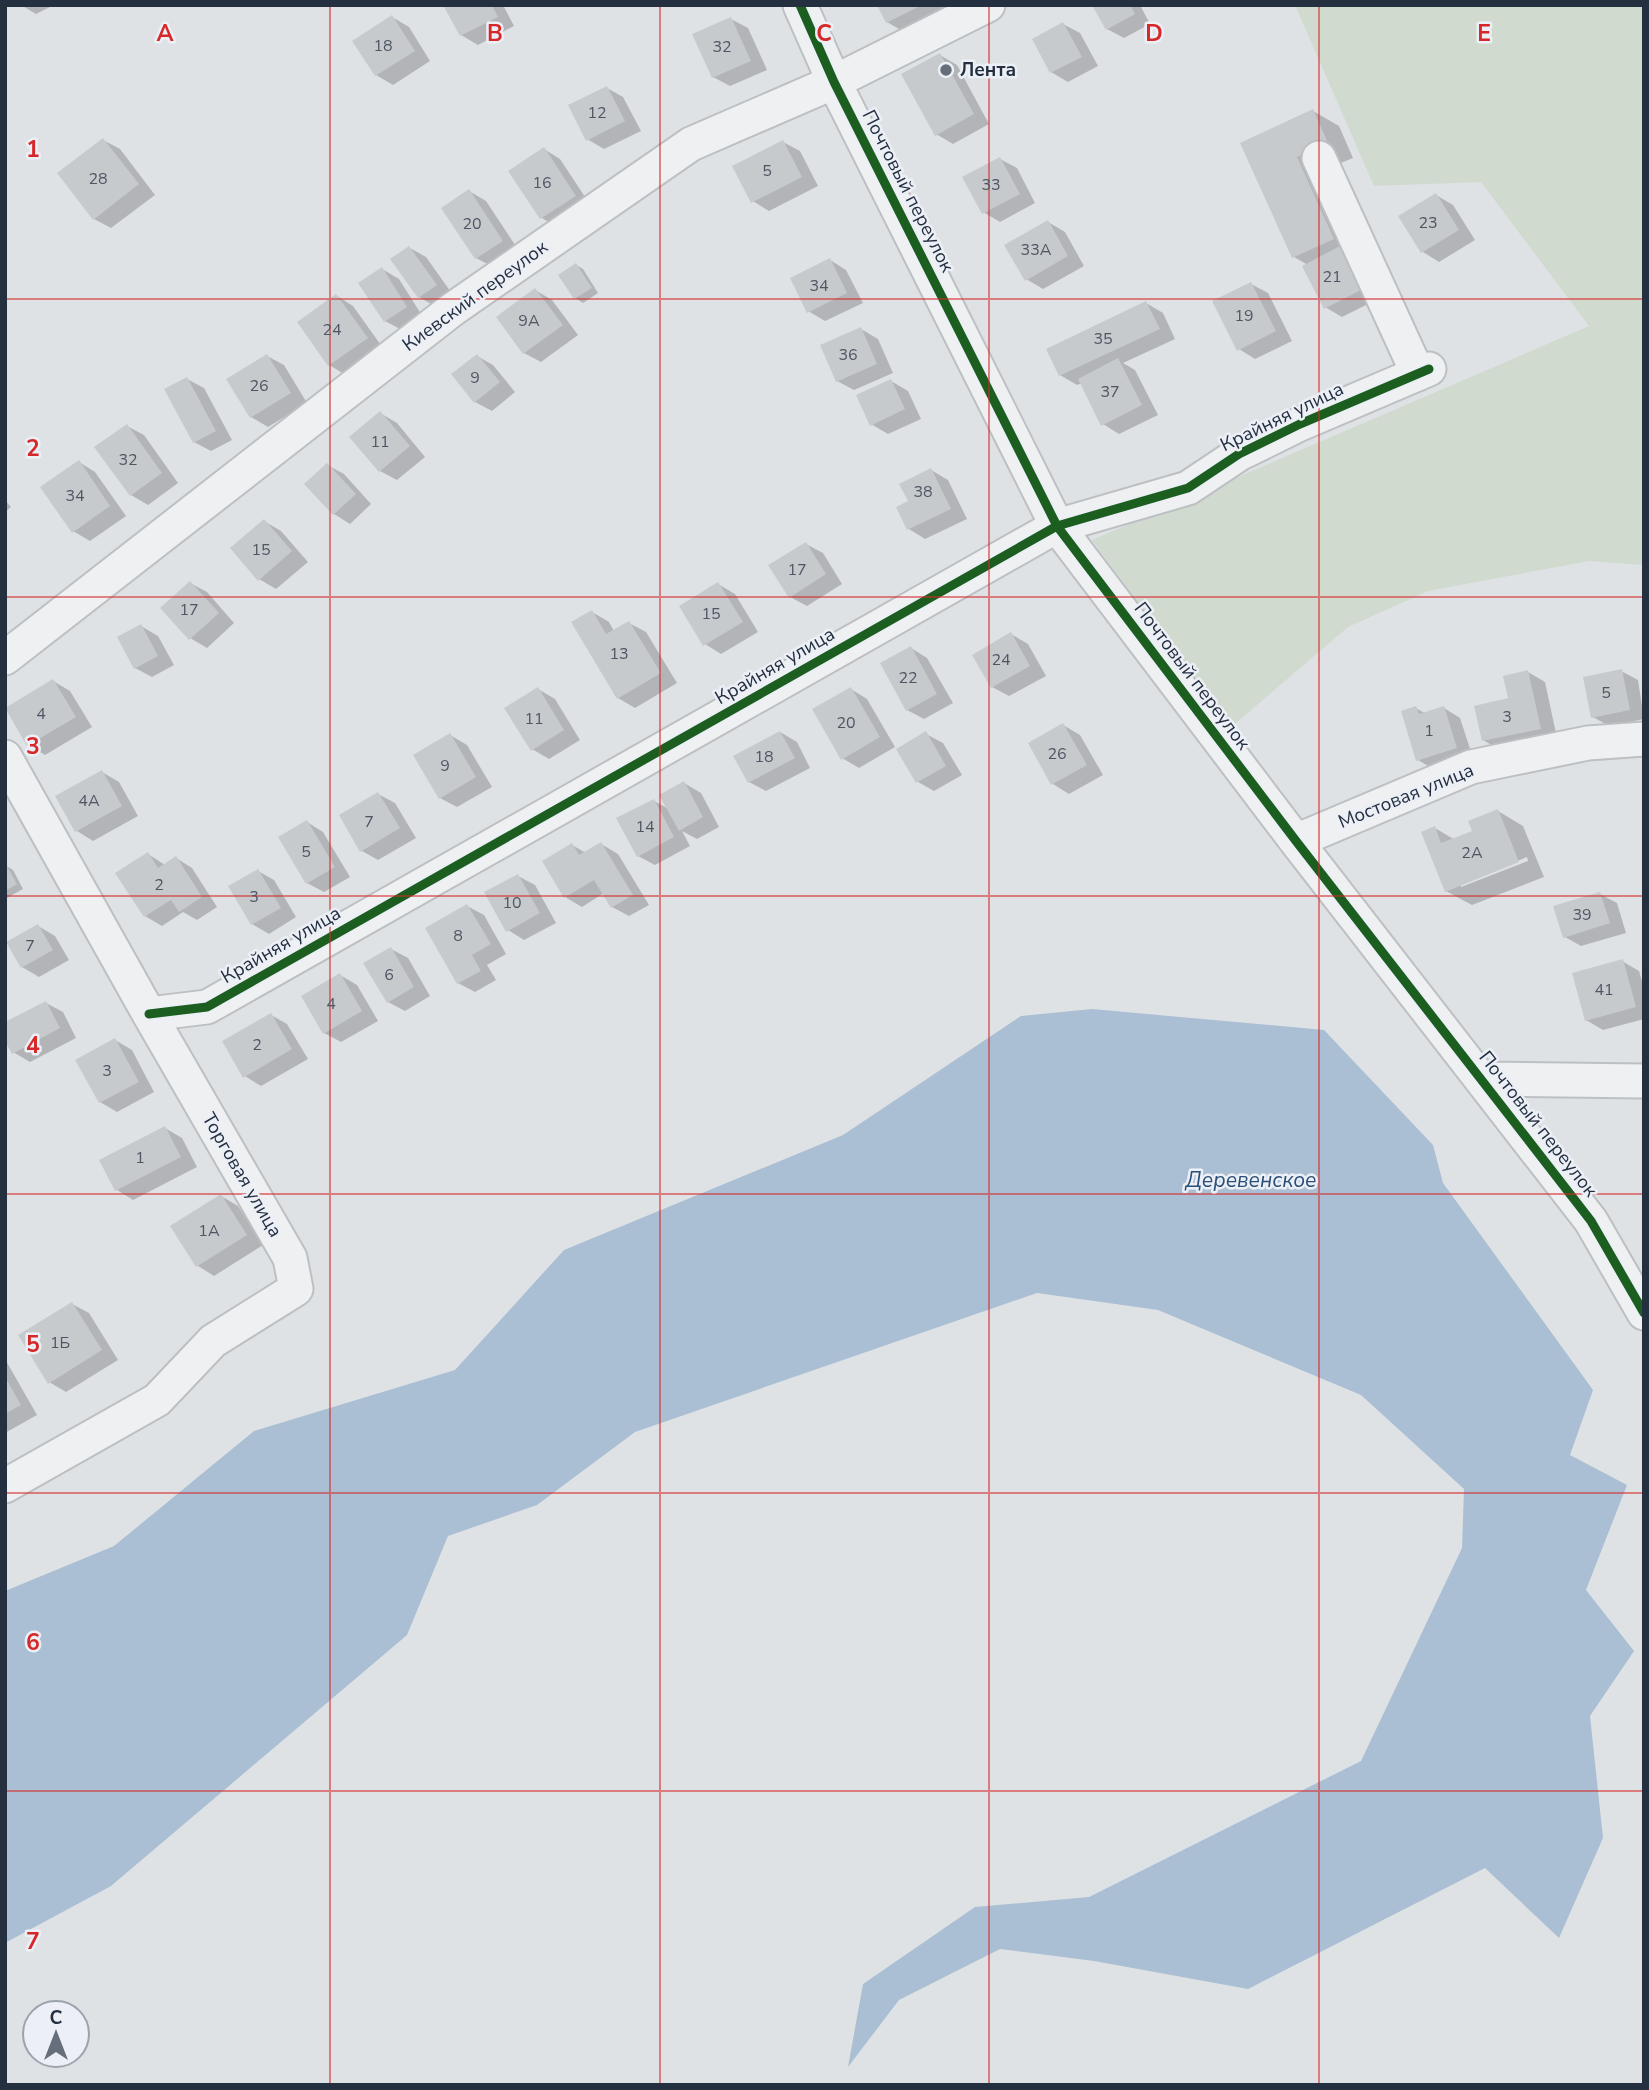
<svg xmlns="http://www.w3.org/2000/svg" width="1649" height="2090" viewBox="0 0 1649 2090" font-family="'Nunito Sans',sans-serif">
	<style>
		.green { fill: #d0dace }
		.water { fill: #aabfd4 }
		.shadow { fill: #0003; fill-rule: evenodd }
		.building { fill: #c7cacd }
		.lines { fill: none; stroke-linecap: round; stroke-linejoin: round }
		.minor-casing { stroke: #bdc0c3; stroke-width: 37 }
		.minor { stroke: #eef0f2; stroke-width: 33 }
		.cycleway-casing { stroke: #ecf0f6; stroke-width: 13 }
		.cycleway { stroke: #1b5e20; stroke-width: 9 }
		.grid { fill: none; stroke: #d62828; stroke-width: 2; stroke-opacity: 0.55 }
		.poi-dot { fill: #656e7a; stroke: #ecf0f6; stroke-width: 2.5 }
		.labels { text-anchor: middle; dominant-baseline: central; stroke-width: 5; stroke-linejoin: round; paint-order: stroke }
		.number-label { font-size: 16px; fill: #4e5664 }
		.poi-label { font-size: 19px; font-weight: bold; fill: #242f40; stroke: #ecf0f6; text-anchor: start }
		.street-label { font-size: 19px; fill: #242f40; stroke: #ecf0f6 }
		.water-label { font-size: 21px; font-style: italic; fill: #2a4f78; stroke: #ecf0f6 }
		.grid-label { font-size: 23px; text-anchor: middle; font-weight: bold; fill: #d62828; stroke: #ecf0f6; stroke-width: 5; stroke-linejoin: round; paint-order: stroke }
	</style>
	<rect width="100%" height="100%" fill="#dfe2e5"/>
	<path class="green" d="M1295,5H1644V565L1589,561L1428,591L1348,627L1230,728L1092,540L1589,326L1481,182L1374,186Z"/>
	<path class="water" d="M1092,1009L1324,1030L1433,1145L1443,1183L1593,1390L1570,1455L1627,1485L1586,1590L1634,1651L1590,1716L1603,1838L1559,1938L1485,1868L1248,1989L1094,1961L1000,1949L899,2000L848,2067L863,1984L975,1907L1089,1897L1361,1761L1462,1548L1464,1489L1361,1395L1158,1310L1037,1293L635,1432L537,1505L448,1536L407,1635L111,1886L5,1943V1591L114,1546L254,1431L455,1370L564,1250L843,1135L1021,1016Z"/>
	<path class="shadow" d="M21,5H54L36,14Z
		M445,5H503L514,26L478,45L461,35Z
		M879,5H943L945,11L904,32L887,22Z
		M1094,5H1140L1150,24L1124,38L1107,29Z
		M392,17L409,27L430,61L393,85L376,75Z
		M731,19L748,28L767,70L730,86L713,77Z
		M1063,24L1080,33L1098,66L1068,82L1051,72Z
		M940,55L957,65L989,124L953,144L936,134Z
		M607,88L623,97L641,131L604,149L587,139Z
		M1313,111L1339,126L1353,158L1321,171L1378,299L1342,317L1325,307L1308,265L1294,257L1242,143Z
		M103,140L120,149L155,195L111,228L94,219Z
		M783,142L800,151L818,186L769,211L753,201Z
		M544,149L560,159L591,206L558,228L542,218L510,171Z
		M1000,159L1017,168L1035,203L1000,222L983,212Z
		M469,191L486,201L519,251L493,267L476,258Z
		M1436,195L1453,205L1475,240L1439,262L1423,252L1400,217Z
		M1048,222L1065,232L1084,266L1043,289L1026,279Z
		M410,248L426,257L453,295L436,307L419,297Z
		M830,260L846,270L863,303L825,321L808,311Z
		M576,265L583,269L598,293L583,303L575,298Z
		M382,269L399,279L423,317L402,330L385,321Z
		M1251,284L1268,293L1292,341L1255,359L1239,349Z
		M535,290L552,300L578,335L541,362L524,353Z
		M337,296L353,306L383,348L346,375L329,365L299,322Z
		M1146,303L1163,313L1175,339L1123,363L1135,370L1158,415L1119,434L1103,424L1082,383L1077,385L1060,375Z
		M861,329L878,339L893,373L854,390L837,381Z
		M267,356L284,365L307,403L268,427L251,417Z
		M477,356L493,365L515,392L492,411L475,402Z
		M187,379L204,388L232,440L211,451L194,442Z
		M891,381L908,391L921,419L888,434L871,424Z
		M380,413L397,423L425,457L397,480L380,471Z
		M127,426L144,435L178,483L148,505L131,495Z
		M79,462L95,472L126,516L90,541L73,531Z
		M327,465L344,474L371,504L350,524L334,514Z
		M931,470L948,480L967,519L925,539L909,529L910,502Z
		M5,500L11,507L5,512Z
		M264,521L281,531L308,562L276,589L259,579Z
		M806,544L823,553L842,584L807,606L790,597Z
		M190,583L207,592L234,623L207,648L190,638Z
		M718,584L735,594L758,632L721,654L705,644Z
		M592,612L609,622L614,631L629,623L646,632L677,683L635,708L618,698Z
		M141,626L158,636L174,665L152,677L135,668Z
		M1011,634L1028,644L1046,676L1009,696L992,687Z
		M911,648L927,658L953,703L924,719L907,710Z
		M1621,671L1638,680L1644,719L1609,726L1593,717Z
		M1528,672L1545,682L1557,738L1500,750L1483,740Z
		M53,681L70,691L92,727L45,755L29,745Z
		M538,689L555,699L580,740L549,759L532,749Z
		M851,689L867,699L895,747L859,768L842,758Z
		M1416,708L1426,714L1444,708L1460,718L1473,758L1435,770L1418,760Z
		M1063,725L1080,735L1103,775L1069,794L1053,784Z
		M780,732L797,742L810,768L766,791L749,782Z
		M926,734L943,743L962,775L934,791L918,782Z
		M450,735L467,745L492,787L457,807L440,798Z
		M102,772L119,782L138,816L93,841L77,831Z
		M684,783L701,793L719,827L697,839L682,831L690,846L655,865L638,856L654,801L669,809Z
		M378,794L395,803L416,838L378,860L362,851Z
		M1498,811L1523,826L1544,877L1472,905L1446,891L1435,828L1455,840L1474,832ZM1527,857L1528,861L1461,887V884Z
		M307,822L323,832L350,877L324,892L307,883Z
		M601,844L618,854L649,905L629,916L612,907L604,893L582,907L565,897L572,845L586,853Z
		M148,854L165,865L176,858L192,868L217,907L197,920L183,912L162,926L145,916Z
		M5,865L13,870L23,889L5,899Z
		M258,871L274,880L296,917L269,934L252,924Z
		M518,876L535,885L556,923L524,940L508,930Z
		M1600,894L1617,903L1626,933L1581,946L1565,937Z
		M467,906L484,915L506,954L487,965L496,980L475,992L458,983Z
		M38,926L55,936L69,960L39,977L22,967Z
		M391,949L408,958L430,996L405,1011L388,1002Z
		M1622,961L1639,971L1644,988V1019L1603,1030L1586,1020Z
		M340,975L357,985L378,1021L341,1042L324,1033Z
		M46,1003L63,1012L76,1038L30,1062L13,1052Z
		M271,1015L287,1024L308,1059L261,1086L245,1076Z
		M115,1040L132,1050L154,1092L117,1112L100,1102Z
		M165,1128L182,1138L197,1167L133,1200L117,1190Z
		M221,1196L238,1206L263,1245L214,1276L198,1266Z
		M72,1304L89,1313L118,1360L66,1392L49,1382Z
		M5,1359L37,1415L5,1433Z"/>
	<path class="building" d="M443,5H492L498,17L460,36Z
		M877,5H922L886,23Z
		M1092,5H1130L1135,14L1106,30Z
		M392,15L415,51L375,76L352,41Z
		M731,17L751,61L712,78L692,34Z
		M1063,22L1082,57L1050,73L1032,39Z
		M940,53L974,114L935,136L901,74Z
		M607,86L625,121L586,141L568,105Z
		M1313,109L1328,143L1297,157L1334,239L1292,258L1240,143Z
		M103,138L139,184L93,220L57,173Z
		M783,140L802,177L751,203L732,166Z
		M544,147L576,196L540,219L508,171Z
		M1000,157L1020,194L982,214L962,177Z
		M469,189L503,241L475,259L441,208Z
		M1436,193L1459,230L1421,253L1398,216Z
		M1048,220L1068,256L1025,281L1004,245Z
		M409,246L437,285L418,298L390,259Z
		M1340,246L1363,289L1324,309L1302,266Z
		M830,258L847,293L807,313L790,278Z
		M576,263L592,288L574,299L558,275Z
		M382,267L407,307L384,322L358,283Z
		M1251,282L1276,331L1237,351L1212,301Z
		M535,288L563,325L523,354L496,317Z
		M336,294L368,338L328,366L297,322Z
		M1146,301L1160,329L1059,376L1046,349Z
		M861,327L877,364L836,382L820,345Z
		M267,354L291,393L250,418L226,379Z
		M477,354L500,382L474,403L451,374Z
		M1118,358L1142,405L1101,426L1078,379Z
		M187,377L216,431L193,443L164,389Z
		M891,379L905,409L870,426L856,395Z
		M380,411L410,446L379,472L349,437Z
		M127,424L162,473L130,496L94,447Z
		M79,460L110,506L72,533L40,487Z
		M327,463L356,494L333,515L304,484Z
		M931,468L951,509L907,530L896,507L908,501L899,484Z
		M264,519L292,551L258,581L230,548Z
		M806,542L826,574L789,598L768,565Z
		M190,581L219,613L189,640L160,608Z
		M718,582L743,622L703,646L679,606Z
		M592,610L606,634L629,621L661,673L617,699L571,622Z
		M141,624L158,656L134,669L117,637Z
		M1011,632L1030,666L991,688L972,655Z
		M911,646L937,694L906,711L880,663Z
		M1622,669L1630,710L1591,718L1583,677Z
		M1528,670L1541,729L1482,741L1474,706L1508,698L1503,676Z
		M53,679L76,717L27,746L5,708Z
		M538,687L564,730L531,751L504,708Z
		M851,687L880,737L841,760L812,709Z
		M1416,706L1419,714L1444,706L1457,748L1416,761L1401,711Z
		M1063,723L1087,765L1051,785L1028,743Z
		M780,731L795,758L748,783L733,756Z
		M926,731L946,766L916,783L896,749Z
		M450,733L476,777L439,799L413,755Z
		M102,770L122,806L75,832L55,796Z
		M684,781L703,817L679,831L659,795Z
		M378,792L400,828L360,852L339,815Z
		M654,799L674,837L637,857L616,818Z
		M1498,809L1519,862L1445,892L1421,832L1435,826L1441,843L1472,831L1468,821Z
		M307,820L335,867L306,884L278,837Z
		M601,842L633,895L611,908L594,880L564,898L542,861L572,843L579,855Z
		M148,852L158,868L176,856L202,897L179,912L171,900L144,917L115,873Z
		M5,863L17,884L5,891Z
		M258,869L281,908L251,925L228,886Z
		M518,874L540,913L506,932L484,892Z
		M1600,892L1610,923L1563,938L1553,906Z
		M467,904L491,944L472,955L481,971L457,984L425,928Z
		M38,924L53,950L21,968L6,942Z
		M391,947L414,987L387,1003L363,963Z
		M1623,959L1636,1007L1585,1021L1572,973Z
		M340,973L362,1011L323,1034L301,996Z
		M46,1001L60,1028L12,1054L5,1041V1022Z
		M271,1013L292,1049L243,1078L222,1041Z
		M115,1038L139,1082L99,1103L75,1060Z
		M165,1126L181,1157L115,1191L99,1160Z
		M221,1194L247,1235L196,1267L170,1226Z
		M72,1302L102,1350L48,1384L18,1335Z
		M5,1377L21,1405L5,1414Z"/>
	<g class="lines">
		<g class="minor-casing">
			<path id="minor" d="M800,5L834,82L1057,526L1296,841L1591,1221L1644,1313
				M1319,158L1418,374
				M5,658L453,309L691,144L834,82L988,5
				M5,757L149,1014L290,1258L296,1289L213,1341L157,1400L5,1486
				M1296,841L1471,767L1588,743L1644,739
				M149,1014L207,1007L1057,526L1188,488L1239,454L1300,424L1429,369
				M1482,1079L1644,1081"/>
		</g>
		<use href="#minor" class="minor"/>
		<g class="cycleway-casing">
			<path id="cycleway" d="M800,5L834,82L1057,526L1296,841L1591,1221L1644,1313
				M149,1014L207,1007L1057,526L1188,488L1239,454L1300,424L1429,369"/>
		</g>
		<use href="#cycleway" class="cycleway"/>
	</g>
	<path class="grid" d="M330,5V2085M660,5V2085M989,5V2085M1319,5V2085M5,299H1644M5,597H1644M5,896H1644M5,1194H1644M5,1493H1644M5,1791H1644"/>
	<circle class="poi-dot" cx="946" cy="70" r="7"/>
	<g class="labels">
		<g class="number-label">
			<text x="383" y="46">18</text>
			<text x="722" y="47">32</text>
			<text x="597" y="113">12</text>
			<text x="767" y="171">5</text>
			<text x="98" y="179">28</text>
			<text x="542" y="183">16</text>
			<text x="991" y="185">33</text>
			<text x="1428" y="223">23</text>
			<text x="472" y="224">20</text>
			<text x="1036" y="250">33А</text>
			<text x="1332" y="277">21</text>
			<text x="819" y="286">34</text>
			<text x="1244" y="316">19</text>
			<text x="529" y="321">9А</text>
			<text x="332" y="330">24</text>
			<text x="1103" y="339">35</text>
			<text x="848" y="355">36</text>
			<text x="475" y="378">9</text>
			<text x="259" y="386">26</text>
			<text x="1110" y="392">37</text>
			<text x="380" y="442">11</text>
			<text x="128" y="460">32</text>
			<text x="923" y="492">38</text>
			<text x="75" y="496">34</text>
			<text x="261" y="550">15</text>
			<text x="797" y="570">17</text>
			<text x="189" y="610">17</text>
			<text x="711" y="614">15</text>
			<text x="619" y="654">13</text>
			<text x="1001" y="660">24</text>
			<text x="908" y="678">22</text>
			<text x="1606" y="693">5</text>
			<text x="41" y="714">4</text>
			<text x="1507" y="717">3</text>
			<text x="534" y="719">11</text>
			<text x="846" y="723">20</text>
			<text x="1429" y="731">1</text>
			<text x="1057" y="754">26</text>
			<text x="764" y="757">18</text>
			<text x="445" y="766">9</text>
			<text x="89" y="801">4А</text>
			<text x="369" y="822">7</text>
			<text x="645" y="827">14</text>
			<text x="306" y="852">5</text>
			<text x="1472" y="853">2А</text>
			<text x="159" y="885">2</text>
			<text x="254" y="897">3</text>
			<text x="512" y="903">10</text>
			<text x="1582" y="915">39</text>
			<text x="458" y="936">8</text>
			<text x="30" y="946">7</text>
			<text x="389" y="975">6</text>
			<text x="1604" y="990">41</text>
			<text x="331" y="1004">4</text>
			<text x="257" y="1045">2</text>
			<text x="107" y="1071">3</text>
			<text x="140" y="1158">1</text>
			<text x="209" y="1231">1А</text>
			<text x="60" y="1343">1Б</text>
		</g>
		<g class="poi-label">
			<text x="960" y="70">Лента</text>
		</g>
		<g class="street-label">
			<text transform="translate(908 191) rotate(63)">Почтовый переулок</text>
			<text transform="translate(475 296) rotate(-36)">Киевский переулок</text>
			<text transform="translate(1282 417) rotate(-26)">Крайняя улица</text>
			<text transform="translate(775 666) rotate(-30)">Крайняя улица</text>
			<text transform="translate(1192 676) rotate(53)">Почтовый переулок</text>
			<text transform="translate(1406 796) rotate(-22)">Мостовая улица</text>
			<text transform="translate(281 945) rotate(-30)">Крайняя улица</text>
			<text transform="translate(1538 1124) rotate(52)">Почтовый переулок</text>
			<text transform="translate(242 1175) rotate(60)">Торговая улица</text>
		</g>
		<g class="water-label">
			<text x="1251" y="1180">Деревенское</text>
		</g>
	</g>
	<g class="grid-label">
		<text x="165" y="41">A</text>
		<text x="495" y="41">B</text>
		<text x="824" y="41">C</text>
		<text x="1154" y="41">D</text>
		<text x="1484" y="41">E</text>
		<text x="33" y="157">1</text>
		<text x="33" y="456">2</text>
		<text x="33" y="754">3</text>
		<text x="33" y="1053">4</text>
		<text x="33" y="1352">5</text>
		<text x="33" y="1650">6</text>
		<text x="33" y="1949">7</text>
	</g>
	<rect width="1649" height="2090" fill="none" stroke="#242f40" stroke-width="14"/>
	<g transform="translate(56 2034)"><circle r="33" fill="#ecf0f6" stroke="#9ca3ad" stroke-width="2"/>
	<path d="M0-5L12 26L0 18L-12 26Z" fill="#656e7a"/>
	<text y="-10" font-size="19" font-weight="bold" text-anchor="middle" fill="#242f40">С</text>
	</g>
</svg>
